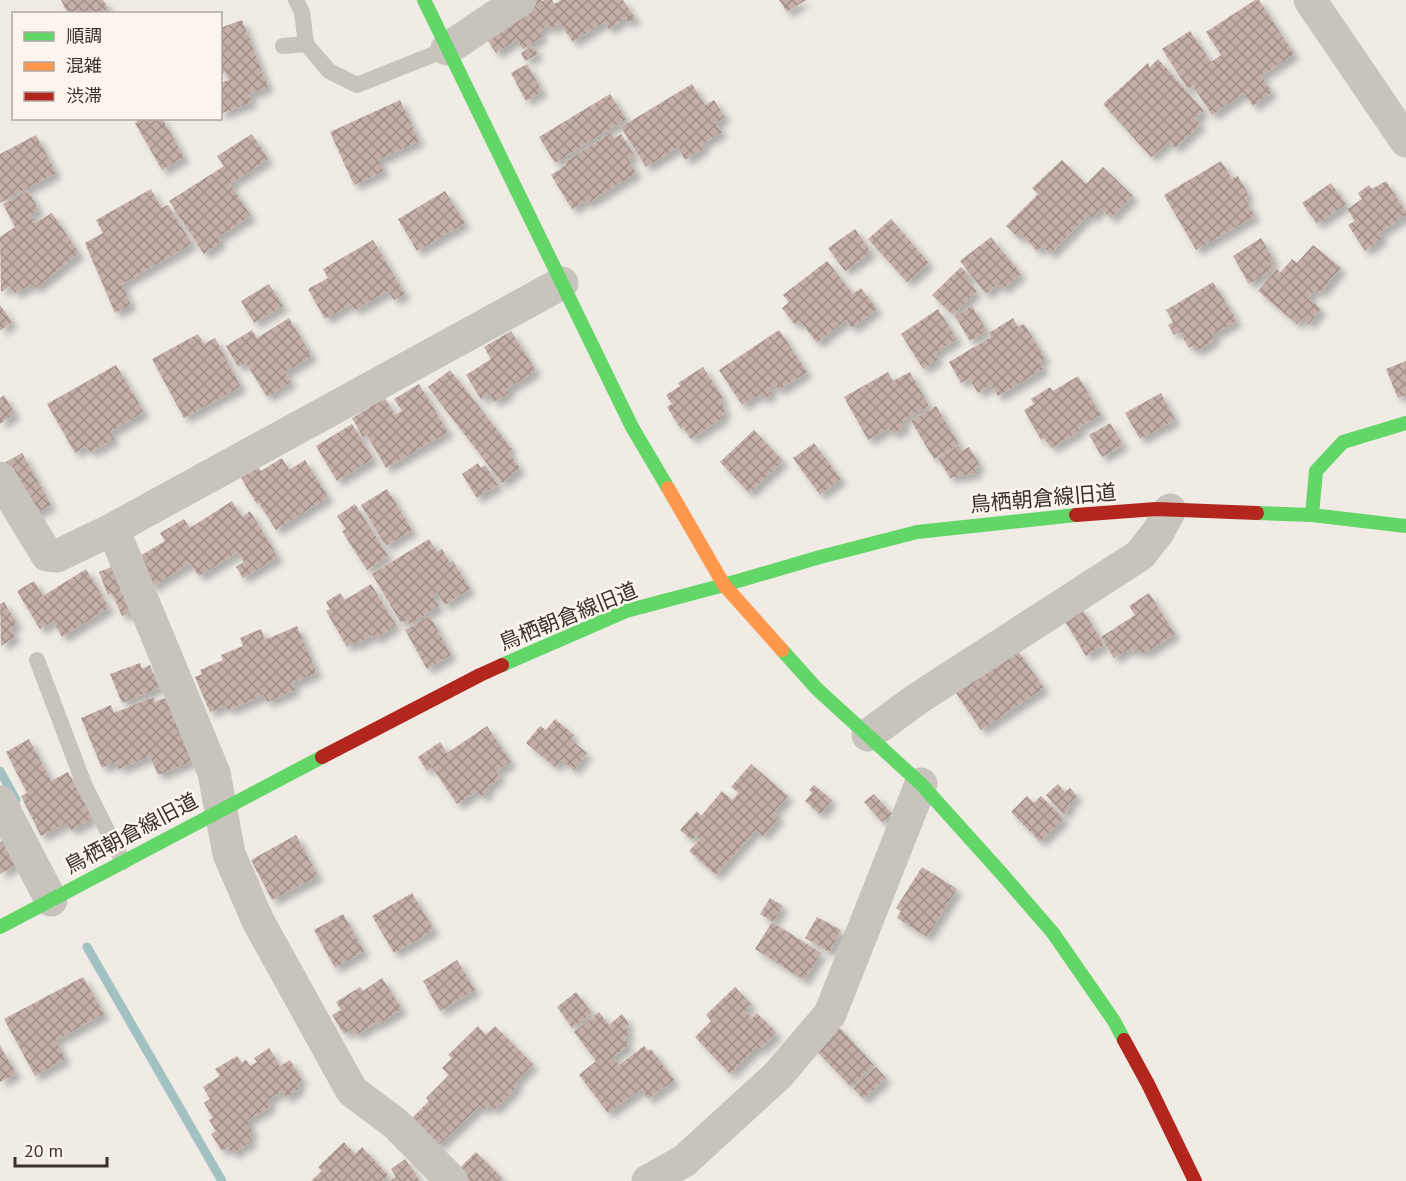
<svg xmlns="http://www.w3.org/2000/svg" width="1406" height="1181" viewBox="0 0 1406 1181" font-family="'PT Sans','Noto Sans JP',sans-serif">
	<style>
		.lines { fill: none; stroke-linecap: round; stroke-linejoin: round }
		.stream { stroke: #a1c2c1; stroke-width: 9 }
		.building { fill: url(#building-cross-hatch); filter: url(#shadow) }
		.lane { stroke: #c9c3be; stroke-width: 16 }
		.street { stroke: #c9c3be; stroke-width: 33 }
		.fast { stroke: #63d668; stroke-width: 14 }
		.slow { stroke: #ff974d; stroke-width: 14 }
		.jam { stroke: #b3261e; stroke-width: 14 }
		.labels { text-anchor: middle; dominant-baseline: central; stroke-width: 5; stroke-linejoin: round; paint-order: stroke }
		.street-label { font-size: 21px; fill: #3b302b; stroke: #fbf5ee }
	</style>
	<defs>
		<pattern id="building-cross-hatch" width="8" height="8" patternUnits="userSpaceOnUse" patternTransform="scale(1.5)"><rect width="8" height="8" fill="#c3afa7"/><path d="M0 0l8 8M0 8l8-8" fill="none" stroke="#a08f88"/></pattern>
		<filter id="shadow"><feDropShadow dx="5.5" dy="5.5" stdDeviation="3" flood-color="#0004"/></filter>
	</defs>
	<rect width="100%" height="100%" fill="#f0ebe5"/>
	<g class="lines">
		<path class="stream" d="M0,771L16,800
			M87,947L222,1181"/>
	</g>
	<path class="building" d="M61,0H103L108,8L98,14H68Z
		M536,0H541L542,1L544,0H552L554,4L561,0H623L635,18L628,23L625,18L609,29L604,22L573,42L560,23L551,30L549,25L539,32L542,37L523,49L517,39L496,53L486,38Z
		M779,0H806L787,12Z
		M1255,0H1259L1294,54L1261,76L1272,92L1253,106L1244,93L1212,115L1193,86L1188,89L1162,49L1190,31L1211,62L1221,55L1206,32Z
		M242,20L268,87L249,94L252,102L220,114V83L229,80L226,72L220,75V28Z
		M533,46L538,54L525,61L521,53Z
		M1158,59L1204,111L1195,118L1201,124L1175,148L1169,141L1151,157L1103,104L1148,63L1150,67Z
		M527,64L542,91L526,101L511,73Z
		M692,84L705,105L714,100L725,117L716,123L722,132L702,144L704,148L685,160L678,147L646,167L621,127Z
		M610,94L626,119L555,163L539,137Z
		M400,100L419,141L378,160L384,171L354,185L330,132Z
		M142,118H162L184,157L162,170L135,123Z
		M611,133L615,138L621,134L634,155L628,159L636,173L588,203L586,200L572,209L551,175L566,165L565,162Z
		M252,134L268,159L230,184L251,216L218,237L221,242L204,254L169,201L224,166L217,156Z
		M36,135L56,173L0,203V154Z
		M1062,160L1086,184L1103,167L1133,196L1111,218L1101,208L1092,218L1089,214L1050,254L1043,246L1037,251L1023,236L1020,239L1006,226L1038,194L1032,188Z
		M1221,161L1232,179L1238,176L1249,196L1245,199L1255,216L1196,250L1164,195Z
		M1386,181L1406,212V215L1379,233L1383,238L1365,251L1348,225L1355,221L1347,209L1362,199L1358,193L1369,185L1372,189Z
		M1331,183L1346,204L1317,224L1302,203Z
		M151,189L161,208L168,205L192,244L122,284L131,305L115,313L85,243L103,233L96,220Z
		M28,191L39,210L31,215L35,223L52,213L79,253L36,288L32,284L15,293L10,286L1,292L0,237L15,227L3,204Z
		M445,191L465,223L417,251L398,219Z
		M891,219L929,263L907,282L868,239Z
		M855,229L871,252L845,271L828,248Z
		M991,237L1021,274L1002,289L998,284L986,294L960,261Z
		M1261,238L1274,260L1270,263L1274,269L1249,284L1233,256Z
		M373,240L405,294L394,300L388,291L355,310L351,304L325,319L308,289L328,278L323,269Z
		M1313,245L1341,268L1320,293L1316,289L1308,298L1321,309L1309,324L1302,318L1297,324L1258,291L1277,269L1280,273L1292,259L1297,263Z
		M827,261L853,294L861,288L877,309L852,328L846,320L817,343L800,321L795,325L782,308L789,302L783,295Z
		M961,267L970,276L966,280L977,291L953,315L932,295Z
		M1213,282L1237,321L1212,335L1215,340L1196,351L1192,346L1189,348L1180,332L1174,335L1168,325L1173,322L1166,310Z
		M269,284L283,306L254,323L241,301Z
		M0,305L12,322L0,331Z
		M972,306L987,331L970,341L955,316Z
		M938,309L957,339L934,354L938,359L923,369L901,334Z
		M289,318L312,356L285,372L291,382L267,397L246,363L238,367L226,346L252,330L257,338Z
		M1013,318L1018,327L1024,324L1045,358L1039,362L1044,369L998,396L991,385L978,393L969,378L961,383L949,362L991,337L989,333Z
		M779,330L807,372L779,390L775,385L769,388L772,393L764,399L760,394L742,405L719,370Z
		M511,331L536,371L507,389L509,393L494,402L490,394L481,399L466,375L491,359L484,347Z
		M198,334L204,344L215,338L241,387L184,418L152,359Z
		M1406,361V395L1398,398L1386,369Z
		M116,365L144,412L110,432L114,439L91,452L86,446L75,453L47,404Z
		M703,367L723,398L720,400L726,411L722,413L724,417L691,439L683,427L681,429L667,407L672,404L666,395L680,386L678,383Z
		M450,370L512,449L508,452L520,468L502,483L428,387Z
		M888,372L893,381L910,372L929,406L902,421L905,427L893,434L889,428L868,440L844,397Z
		M1078,376L1101,415L1079,427L1080,431L1051,448L1045,438L1041,440L1024,410L1034,404L1031,399L1050,387L1053,391Z
		M419,384L448,432L386,468L367,435L363,437L352,418L385,398L395,415L402,411L394,399Z
		M1161,393L1175,420L1140,439L1125,413Z
		M4,395L15,414L0,424V398Z
		M936,406L959,444L934,459L911,421Z
		M1110,423L1123,445L1102,457L1089,435Z
		M352,424L373,459L337,481L316,446Z
		M754,430L783,461L749,493L720,462Z
		M814,443L841,479L820,495L793,458Z
		M959,446L962,451L969,447L980,465L974,469L977,473L950,478L938,458Z
		M22,453L51,505L33,515L4,463Z
		M282,458L289,470L305,460L328,497L276,530L259,503L257,504L241,478L258,467L261,471Z
		M478,463L481,468L485,465L498,485L477,498L462,474Z
		M387,489L412,530L386,546L361,505Z
		M232,501L242,517L250,511L278,557L243,578L236,567L244,562L238,552L199,576L190,563L152,587L135,559L165,541L160,533L184,519L190,528Z
		M355,504L388,556L367,570L342,531L346,529L337,516Z
		M429,539L437,552L442,549L450,563L453,561L470,589L445,605L437,592L433,596L439,606L410,624L407,620L401,623L372,574Z
		M119,564L137,610L122,616L112,593L108,595L99,572Z
		M86,569L109,608L62,637L53,621L40,629L17,591L34,581L43,596Z
		M371,584L396,625L375,639L372,635L356,645L354,642L347,647L326,611L330,609L326,602L340,593L345,600Z
		M1149,593L1175,634L1143,654L1140,649L1134,653L1131,648L1114,658L1101,637L1135,615L1129,606Z
		M4,602L17,624L10,628L15,637L1,646L0,604Z
		M1081,607L1104,645L1086,656L1063,618Z
		M430,616L451,655L427,669L405,630Z
		M297,626L317,673L292,683L295,690L267,702L264,695L228,710L226,705L210,712L195,677L202,674L200,670L223,660L221,655L243,646L240,638L261,629L265,640Z
		M1016,648L1044,688L981,730L954,690Z
		M140,663L142,669L150,665L159,688L122,703L110,674Z
		M153,697L155,702L165,698L200,758L158,775L150,756L119,769L116,762L102,768L81,718L111,705L114,713Z
		M555,719L574,735L570,739L587,753L574,770L561,760L555,767L526,743L540,726L546,730Z
		M487,726L511,762L496,772L500,778L487,787L489,791L481,797L477,791L457,804L432,767L427,771L418,757L440,742L447,753Z
		M29,739L51,781L68,772L93,819L71,830L67,823L41,836L21,796L27,793L6,752Z
		M751,764L788,796L774,812L779,817L763,836L756,830L716,875L689,851L700,839L696,835L692,840L680,830L697,811L701,816L722,791L732,800L739,793L731,787Z
		M1058,784L1065,792L1070,788L1077,796L1068,805L1070,808L1063,814L1046,795Z
		M814,785L832,800L820,814L805,801L812,793L809,790Z
		M874,794L892,814L882,822L864,802Z
		M1027,796L1034,803L1041,796L1064,819L1040,842L1011,812Z
		M296,835L318,876L272,900L251,860Z
		M6,839L20,862L0,874V842Z
		M922,867L957,889L927,937L897,918L901,911L896,908Z
		M412,893L434,930L394,953L372,916Z
		M770,898L783,906L773,922L760,914Z
		M343,914L364,951L335,968L314,930Z
		M817,917L841,930L830,952L805,938Z
		M772,922L821,953L804,980L755,949Z
		M457,960L475,990L440,1011L423,981Z
		M83,977L104,1014L56,1040L65,1059L35,1076L4,1019Z
		M382,978L402,1009L378,1024L377,1022L356,1035L352,1029L344,1034L332,1015L341,1010L336,1002L360,987L363,991Z
		M735,987L752,1005L745,1010L752,1018L757,1013L777,1033L760,1049L757,1047L730,1074L695,1037L711,1021L706,1015Z
		M576,992L592,1013L572,1028L557,1007Z
		M599,1012L609,1025L622,1014L629,1024L625,1027L630,1034L624,1038L629,1045L613,1057L619,1065L644,1046L648,1051L651,1049L674,1080L648,1099L641,1089L608,1113L579,1075L596,1061L574,1032Z
		M836,1024L874,1065L851,1087L813,1047Z
		M478,1026L486,1035L495,1026L533,1064L515,1082L518,1086L494,1110L489,1105L484,1110L480,1106L438,1146L411,1119L429,1101L426,1098L449,1075L442,1068L452,1058L448,1055Z
		M0,1045L16,1074L0,1082Z
		M269,1048L280,1066L290,1060L302,1080L297,1083L300,1088L286,1098L282,1091L268,1100L271,1106L247,1121L253,1132L249,1135L252,1141L232,1154L228,1147L222,1151L211,1134L216,1131L209,1120L213,1118L204,1103L210,1099L203,1087L220,1076L215,1069L237,1056L242,1063L246,1060L250,1066L257,1062L254,1058Z
		M876,1067L886,1078L863,1099L853,1088Z
		M344,1142L355,1154L362,1147L388,1175L382,1181H311L322,1171L318,1167Z
		M476,1152L502,1178L499,1181H469L458,1170Z
		M405,1159L420,1181H390L396,1177L391,1169Z"/>
	<g class="lines">
		<path class="lane" d="M296,0L302,12L306,44
			M283,46L306,44L329,71L357,85L447,49
			M37,660L84,784L123,862"/>
		<path class="street" d="M1310,0L1406,141
			M447,49L520,0
			M0,478L47,555L57,556L113,529L562,283
			M113,529L214,773L229,854L258,921L352,1091L395,1123L452,1181
			M868,735L917,699L1140,555L1158,532L1170,510
			M0,802L51,900
			M648,1181L684,1161L778,1075L830,1014L921,784"/>
		<path class="fast" d="M424,0L632,427L668,488
			M1257,513L1312,515L1406,526
			M1312,515L1316,471L1343,442L1406,423
			M782,650L817,689L921,784L1002,874L1053,933L1114,1021L1124,1040
			M502,665L626,611L724,585L820,557L917,532L1076,515
			M0,927L322,757"/>
		<path class="slow" d="M668,488L724,585L782,650"/>
		<path class="jam" d="M1076,515L1156,509L1257,513
			M322,757L480,675L502,665
			M1124,1040L1148,1084L1195,1181"/>
	</g>
	<g class="labels">
		<g class="street-label">
			<text transform="translate(1043 498) rotate(-5)">鳥栖朝倉線旧道</text>
			<text transform="translate(568 616) rotate(-22)">鳥栖朝倉線旧道</text>
			<text transform="translate(131 833) rotate(-28)">鳥栖朝倉線旧道</text>
		</g>
	</g>
	<rect x="12" y="12" width="210" height="108" fill="#fbf5ee" stroke="#aea6a0" stroke-width="1.5"/>
	<rect x="24" y="32" width="30" height="9" fill="#63d668" stroke="#aea6a0" stroke-width="1.5"/>
	<text x="66" y="42" font-size="18" fill="#3b302b">順調</text>
	<rect x="24" y="62" width="30" height="9" fill="#ff974d" stroke="#aea6a0" stroke-width="1.5"/>
	<text x="66" y="72" font-size="18" fill="#3b302b">混雑</text>
	<rect x="24" y="92" width="30" height="9" fill="#b3261e" stroke="#aea6a0" stroke-width="1.5"/>
	<text x="66" y="102" font-size="18" fill="#3b302b">渋滞</text>
	<path d="M15 1157v9h92v-9" fill="none" stroke="#3b302b" stroke-width="3"/>
	<text x="24" y="1157" font-size="18" fill="#3b302b" stroke="#fbf5ee" stroke-width="4.5" paint-order="stroke">20 m</text>
</svg>
